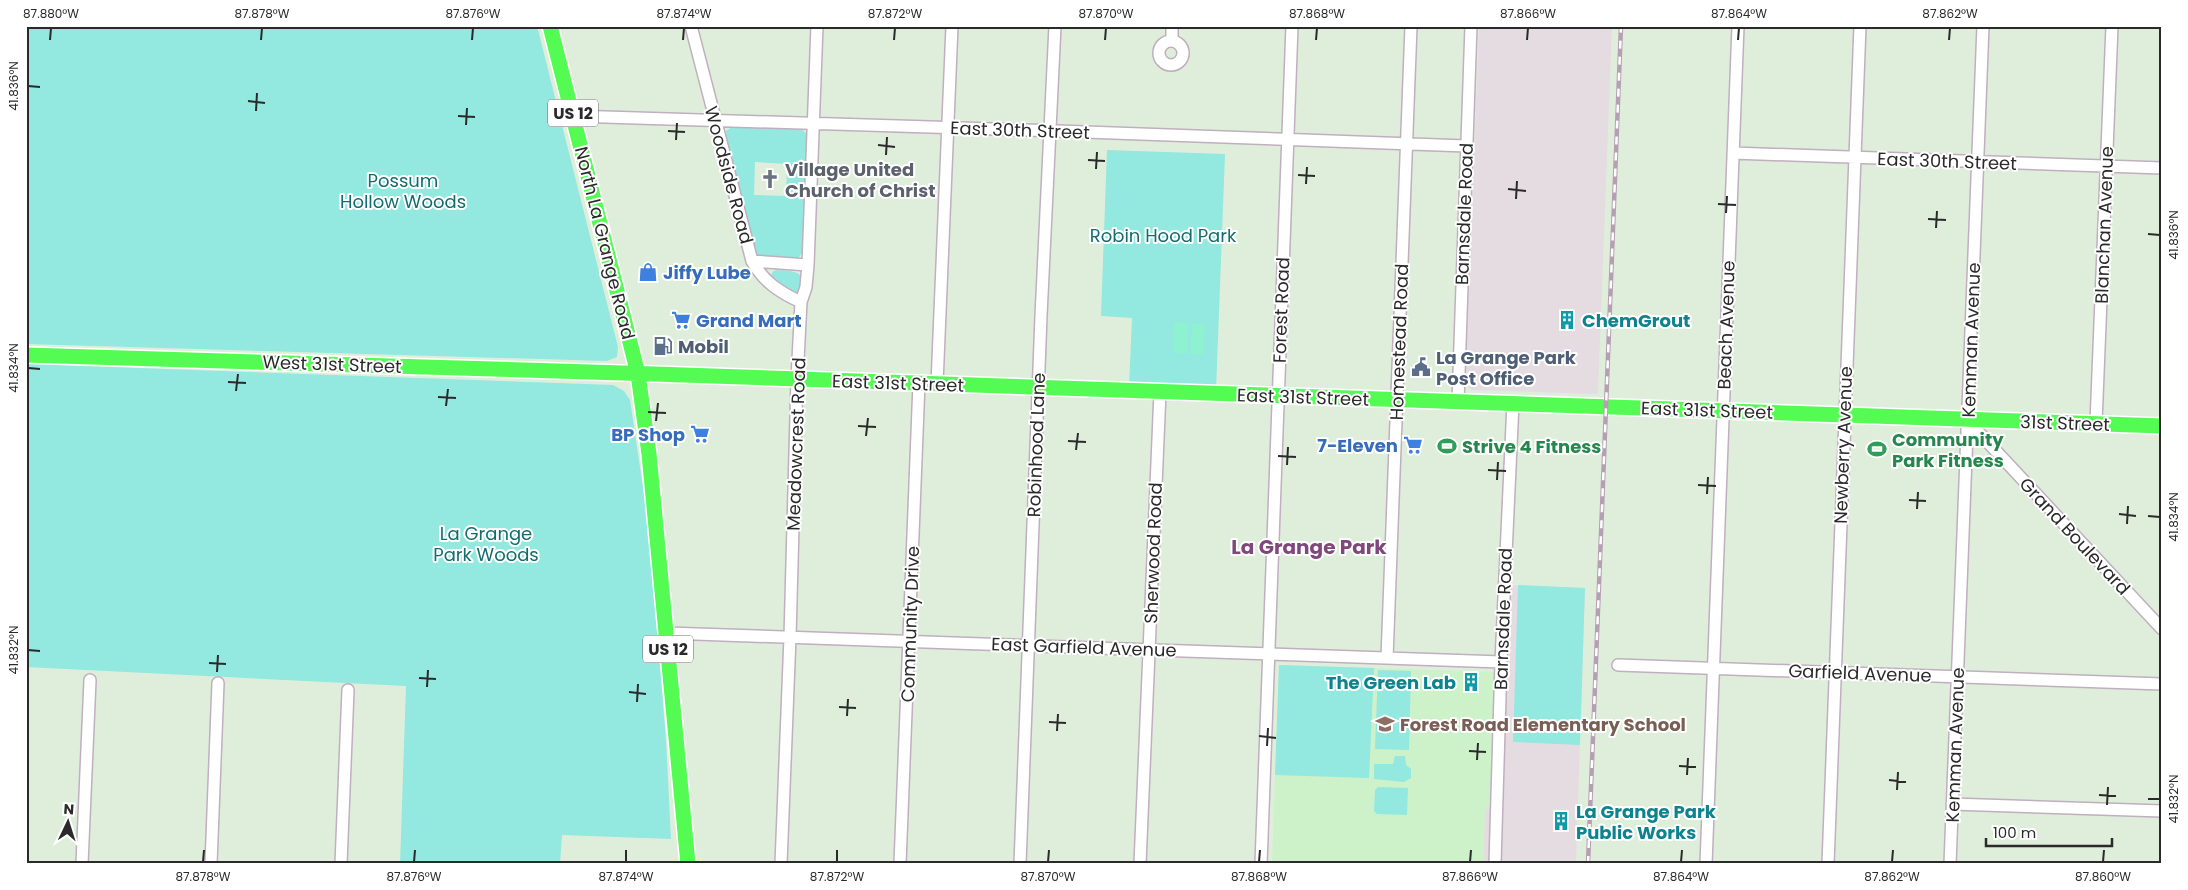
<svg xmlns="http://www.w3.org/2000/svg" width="2188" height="890" viewBox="0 0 2188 890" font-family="Poppins,sans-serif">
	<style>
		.industrial { fill: #e5dce1 }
		.education { fill: #cdf1c9 }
		.green { fill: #93e8df; fill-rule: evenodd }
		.pitch { fill: #8ef1cf }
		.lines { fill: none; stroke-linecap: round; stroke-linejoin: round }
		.minor-casing { stroke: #c0afbf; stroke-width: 14 }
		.major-casing { stroke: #fff; stroke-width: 18 }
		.minor { stroke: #fff; stroke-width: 11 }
		.major { stroke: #53fb53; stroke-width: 15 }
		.rail-casing { stroke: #b69eb4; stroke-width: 4.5 }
		.rail { stroke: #fff; stroke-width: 2.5; stroke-dasharray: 8; stroke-linecap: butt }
		.ticks { fill: none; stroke: #2a2a2a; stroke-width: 2 }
		.labels { text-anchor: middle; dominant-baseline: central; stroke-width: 4; stroke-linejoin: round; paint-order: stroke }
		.shield { fill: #fff; stroke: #6a6a6a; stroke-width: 1 }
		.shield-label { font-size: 16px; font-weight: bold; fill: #2a2a2a }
		.street-label { font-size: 18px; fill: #2a2a2a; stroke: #fff }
		.worship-label { font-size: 18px; font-weight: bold; fill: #5b616d; stroke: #fff; text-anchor: start }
		.park-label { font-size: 18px; fill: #146c6e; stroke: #fff }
		.shop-label { font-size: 18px; font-weight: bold; fill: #366cbe; stroke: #fff; text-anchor: start }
		.culture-label { font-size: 18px; font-weight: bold; fill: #0d838f; stroke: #fff; text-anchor: start }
		.service-label { font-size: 18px; font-weight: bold; fill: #4e5e75; stroke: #fff; text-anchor: start }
		.leisure-label { font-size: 18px; font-weight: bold; fill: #27864d; stroke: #fff; text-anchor: start }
		.education-label { font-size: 18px; font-weight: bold; fill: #785e54; stroke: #fff; text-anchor: start }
		.quarter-label { font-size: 20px; font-weight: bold; fill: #7f477c; stroke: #fff }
		.neatline { fill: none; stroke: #2a2a2a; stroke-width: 2 }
		.ticks-label { font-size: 12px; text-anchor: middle; fill: #2a2a2a }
	</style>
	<rect width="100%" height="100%" fill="#dfeedb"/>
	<path class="industrial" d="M1479,26H1612L1598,394L1471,390L1465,383Z
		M1503,585L1585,588L1576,864H1483L1485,809L1491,808L1495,697Z"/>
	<path class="education" d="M1279,665L1496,672L1491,808L1485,809L1483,864H1272Z"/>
	<path class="green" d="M26,26H537L618,347L617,357L607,361L26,344Z
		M732,127L801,129L807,134L803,251L797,260L756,256L725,136L726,131ZM755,162L787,164L786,196L754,195Z
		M1107,150L1225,154L1216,391L1129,387L1132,318L1101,316Z
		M778,270C795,271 810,272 797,293L796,294L770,278L773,271Z
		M26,364L613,385L624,391L630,400L648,521L666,740L671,839L562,835L560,864H400L406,686L26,667Z
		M1518,585L1585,588L1580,745L1513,742Z
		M1279,665L1374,668L1369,778L1275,775Z
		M1378,670L1411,671L1409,750L1375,749Z
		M1443,678H1456V688L1443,687Z
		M1395,756H1405L1406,765L1411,769V778L1404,782L1374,779V764H1393Z
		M1378,787L1408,788L1407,815L1377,814L1374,811L1375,790Z"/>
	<path class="pitch" d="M1174,323H1188L1187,353H1173Z
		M1192,324H1205L1204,354H1190Z"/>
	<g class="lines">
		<g class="minor-casing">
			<path id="minor" d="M691,26L752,261C764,282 779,292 801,302
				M1172,26V41
				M1159 53a12 12 0 1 1 24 0a12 12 0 1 1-24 0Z
				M573,116L1058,131L1466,146
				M1733,153L2162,168
				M752,261L808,265
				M937,384L952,26
				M1458,402L1471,26
				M1967,420L2162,629
				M2096,423L2112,26
				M667,633L1501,662
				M1387,658L1411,26
				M1618,665L2162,684
				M1952,804L2162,811
				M82,864L90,680
				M211,864L218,683
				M341,864L348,690
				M781,864L790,637L797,379L801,302L806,287L808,265L817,26
				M900,864L919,383
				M1020,864L1041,316L1055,26
				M1140,864L1160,392
				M1261,864L1292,26
				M1495,864L1501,662L1513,403
				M1706,864L1738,26
				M1828,864L1860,26
				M1950,864L1983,26"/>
		</g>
		<g class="major-casing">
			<path id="major" d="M550,26L638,374L649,454L688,864
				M26,355L655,374L2162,426"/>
		</g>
		<use href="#minor" class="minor"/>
		<use href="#major" class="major"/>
		<g class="rail-casing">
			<path id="rail" d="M1588,864L1621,26"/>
		</g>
		<use href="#rail" class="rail"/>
	</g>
	<path class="ticks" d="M50,40L51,28M261,40L262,28M472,40L473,28M683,40L684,28M894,40L895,28M1105,40L1106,28M1316,40L1317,28M1527,40L1528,28M1738,40L1739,28M1949,40L1950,28M28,86L40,87M248,101L265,103M256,111L257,93M458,116L475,117M466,125L467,108M668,131L685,132M676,140L677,123M878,145L895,147M886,155L887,137M1088,160L1105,161M1096,169L1097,152M1298,175L1315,176M1306,184L1307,167M1508,189L1526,191M1516,199L1517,181M1718,204L1736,205M1726,213L1727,196M1928,219L1946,220M1936,228L1937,211M2148,234L2160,235M28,368L40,369M228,382L246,383M236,391L238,374M438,397L456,398M446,406L448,389M648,412L666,413M656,421L658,403M858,426L876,427M866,436L868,418M1068,441L1086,442M1076,450L1078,433M1278,456L1296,457M1287,465L1288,447M1488,470L1506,471M1497,480L1498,462M1698,485L1716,486M1707,494L1708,477M1909,500L1926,501M1917,509L1918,492M2119,514L2136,516M2148,516L2160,517M2127,524L2128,506M28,650L40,651M209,663L226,664M217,672L218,655M419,678L436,679M427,687L428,670M629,692L646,694M637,702L638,684M839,707L856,708M847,716L848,699M1049,722L1066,723M1057,731L1058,714M1259,736L1276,738M1267,746L1268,728M1469,751L1486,752M1477,760L1478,743M1679,766L1696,767M1687,775L1688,758M1889,780L1906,782M1897,790L1898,772M2099,795L2116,796M2148,799H2160M2107,805L2108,787M203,862L204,850M414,862L415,850M626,862V850M837,862V850M1048,862L1049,850M1259,862L1260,850M1470,862L1471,850M1681,862L1682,850M1892,862L1893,850M2103,862L2104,850"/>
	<defs>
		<g id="church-bare" transform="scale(1.5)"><path d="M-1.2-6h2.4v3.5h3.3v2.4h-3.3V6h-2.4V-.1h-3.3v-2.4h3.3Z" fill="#6b7280" stroke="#fff" stroke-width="2.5" paint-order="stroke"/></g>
		<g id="shop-bare" transform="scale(1.5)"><path d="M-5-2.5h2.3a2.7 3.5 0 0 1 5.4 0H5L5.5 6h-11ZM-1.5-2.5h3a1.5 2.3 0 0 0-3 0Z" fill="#3f7fe0" stroke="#fff" stroke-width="2.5" paint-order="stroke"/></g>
		<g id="supermarket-bare" transform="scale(1.5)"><path d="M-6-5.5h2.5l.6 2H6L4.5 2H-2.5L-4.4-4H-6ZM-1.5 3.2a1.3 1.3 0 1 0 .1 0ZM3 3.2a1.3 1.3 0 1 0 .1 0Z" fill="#3f7fe0" stroke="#fff" stroke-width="2.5" paint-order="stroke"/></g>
		<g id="building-bare" transform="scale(1.5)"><path d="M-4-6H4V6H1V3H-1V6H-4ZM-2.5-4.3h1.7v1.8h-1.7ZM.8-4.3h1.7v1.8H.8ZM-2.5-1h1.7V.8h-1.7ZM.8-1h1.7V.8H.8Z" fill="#0f9aa8" stroke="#fff" stroke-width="2.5" paint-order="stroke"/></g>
		<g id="fuel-bare" transform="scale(1.5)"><path d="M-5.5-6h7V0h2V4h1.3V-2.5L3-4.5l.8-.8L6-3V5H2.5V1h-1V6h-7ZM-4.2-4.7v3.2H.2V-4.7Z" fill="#5c6f8a" stroke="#fff" stroke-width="2.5" paint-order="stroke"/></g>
		<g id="civic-bare" transform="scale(1.5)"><path d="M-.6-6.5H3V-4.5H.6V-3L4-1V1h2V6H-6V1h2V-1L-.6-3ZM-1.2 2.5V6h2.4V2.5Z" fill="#5c6f8a" stroke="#fff" stroke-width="2.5" paint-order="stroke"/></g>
		<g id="stadium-bare" transform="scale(1.5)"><path d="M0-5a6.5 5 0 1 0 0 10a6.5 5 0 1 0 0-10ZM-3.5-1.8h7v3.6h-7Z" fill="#2e9e5b" stroke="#fff" stroke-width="2.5" paint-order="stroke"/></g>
		<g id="school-bare" transform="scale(1.5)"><path d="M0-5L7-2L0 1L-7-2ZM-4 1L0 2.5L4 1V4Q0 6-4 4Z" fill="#8d6e63" stroke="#fff" stroke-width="2.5" paint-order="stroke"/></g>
	</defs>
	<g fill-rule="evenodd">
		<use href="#church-bare" x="770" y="179"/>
		<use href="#shop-bare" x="648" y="272"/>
		<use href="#supermarket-bare" x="681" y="320"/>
		<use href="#building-bare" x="1567" y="320"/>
		<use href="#fuel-bare" x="663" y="346"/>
		<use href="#civic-bare" x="1421" y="367"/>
		<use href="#supermarket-bare" x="700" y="434"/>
		<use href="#supermarket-bare" x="1413" y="445"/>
		<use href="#stadium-bare" x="1447" y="446"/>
		<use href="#stadium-bare" x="1877" y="449"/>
		<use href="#building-bare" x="1471" y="682"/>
		<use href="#school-bare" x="1385" y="724"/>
		<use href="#building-bare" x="1561" y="821"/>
	</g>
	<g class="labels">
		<g class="shield">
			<rect x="548" y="99.5" width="50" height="27" rx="4"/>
			<rect x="643" y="635.5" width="50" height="27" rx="4"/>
		</g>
		<g class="shield-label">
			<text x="573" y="113">US 12</text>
			<text x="668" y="649">US 12</text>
		</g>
		<g class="street-label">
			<text transform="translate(1020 130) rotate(2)">East 30th Street</text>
			<text transform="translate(1947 161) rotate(2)">East 30th Street</text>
			<text transform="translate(729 175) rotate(75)">Woodside Road</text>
			<text transform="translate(1464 214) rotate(-88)">Barnsdale Road</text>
			<text transform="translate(2104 225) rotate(-88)">Blanchan Avenue</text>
			<text transform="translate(605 243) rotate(76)">North La Grange Road</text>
			<text transform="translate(1281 310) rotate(-88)">Forest Road</text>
			<text transform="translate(1726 325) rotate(-88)">Beach Avenue</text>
			<text transform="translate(1971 340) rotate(-88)">Kemman Avenue</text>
			<text transform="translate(1399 342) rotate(-88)">Homestead Road</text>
			<text transform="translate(332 364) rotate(2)">West 31st Street</text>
			<text transform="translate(898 383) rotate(2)">East 31st Street</text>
			<text transform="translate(1303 397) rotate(2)">East 31st Street</text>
			<text transform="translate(1707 410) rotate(2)">East 31st Street</text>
			<text transform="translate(2065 423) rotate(2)">31st Street</text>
			<text transform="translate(796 444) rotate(-88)">Meadowcrest Road</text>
			<text transform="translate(1036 445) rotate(-88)">Robinhood Lane</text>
			<text transform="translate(1843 445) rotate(-88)">Newberry Avenue</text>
			<text transform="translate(2075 536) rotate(47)">Grand Boulevard</text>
			<text transform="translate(1153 553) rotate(-88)">Sherwood Road</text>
			<text transform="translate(1503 619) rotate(-88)">Barnsdale Road</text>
			<text transform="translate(910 624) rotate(-88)">Community Drive</text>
			<text transform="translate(1084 647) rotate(2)">East Garfield Avenue</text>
			<text transform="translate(1860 673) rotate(2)">Garfield Avenue</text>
			<text transform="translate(1955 745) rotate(-88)">Kemman Avenue</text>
		</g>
		<g class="worship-label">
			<text x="785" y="169">Village United<tspan x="785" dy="21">Church of Christ</tspan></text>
		</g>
		<g class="park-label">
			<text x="403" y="180">Possum<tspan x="403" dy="21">Hollow Woods</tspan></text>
			<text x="1163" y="235">Robin Hood Park</text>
			<text x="486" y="533">La Grange<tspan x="486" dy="21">Park Woods</tspan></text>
		</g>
		<g class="shop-label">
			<text x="663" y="272">Jiffy Lube</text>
			<text x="696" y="320">Grand Mart</text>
			<text x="685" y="434" text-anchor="end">BP Shop</text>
			<text x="1398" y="445" text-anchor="end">7-Eleven</text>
		</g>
		<g class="culture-label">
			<text x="1582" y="320">ChemGrout</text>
			<text x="1456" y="682" text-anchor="end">The Green Lab</text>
			<text x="1576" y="811">La Grange Park<tspan x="1576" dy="21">Public Works</tspan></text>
		</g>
		<g class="service-label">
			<text x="678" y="346">Mobil</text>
			<text x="1436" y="357">La Grange Park<tspan x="1436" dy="21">Post Office</tspan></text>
		</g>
		<g class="leisure-label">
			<text x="1892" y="439">Community<tspan x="1892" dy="21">Park Fitness</tspan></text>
			<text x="1462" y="446">Strive 4 Fitness</text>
		</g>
		<g class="education-label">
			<text x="1400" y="724">Forest Road Elementary School</text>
		</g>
		<g class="quarter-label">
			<text x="1309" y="547">La Grange Park</text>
		</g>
	</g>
	<rect width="2188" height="890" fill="none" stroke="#ffffff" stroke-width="55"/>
	<g transform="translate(68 822) rotate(4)" stroke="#ffffff" stroke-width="4" paint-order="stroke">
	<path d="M0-4L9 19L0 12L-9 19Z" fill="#2a2a2a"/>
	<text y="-8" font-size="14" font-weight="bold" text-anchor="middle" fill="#2a2a2a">N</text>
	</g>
	<path d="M1986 838v8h126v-8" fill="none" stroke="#2a2a2a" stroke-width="2.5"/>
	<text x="1993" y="838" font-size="15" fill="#2a2a2a" stroke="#ffffff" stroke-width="4" paint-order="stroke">100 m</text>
	<rect x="28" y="28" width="2132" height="834" class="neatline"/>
	<g class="ticks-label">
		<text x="51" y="18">87.880°W</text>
		<text x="262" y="18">87.878°W</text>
		<text x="473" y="18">87.876°W</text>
		<text x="684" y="18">87.874°W</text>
		<text x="895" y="18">87.872°W</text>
		<text x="1106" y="18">87.870°W</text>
		<text x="1317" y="18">87.868°W</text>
		<text x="1528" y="18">87.866°W</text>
		<text x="1739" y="18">87.864°W</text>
		<text x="1950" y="18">87.862°W</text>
		<text transform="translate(14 86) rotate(-90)" y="4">41.836°N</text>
		<text transform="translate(2174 235) rotate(-90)" y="4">41.836°N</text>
		<text transform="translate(14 368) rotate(-90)" y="4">41.834°N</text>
		<text transform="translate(2174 517) rotate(-90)" y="4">41.834°N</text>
		<text transform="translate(14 650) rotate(-90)" y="4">41.832°N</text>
		<text transform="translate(2174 799) rotate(-90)" y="4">41.832°N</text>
		<text x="203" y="881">87.878°W</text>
		<text x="414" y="881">87.876°W</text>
		<text x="626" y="881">87.874°W</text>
		<text x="837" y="881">87.872°W</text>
		<text x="1048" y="881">87.870°W</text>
		<text x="1259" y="881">87.868°W</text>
		<text x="1470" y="881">87.866°W</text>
		<text x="1681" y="881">87.864°W</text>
		<text x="1892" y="881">87.862°W</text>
		<text x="2103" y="881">87.860°W</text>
	</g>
</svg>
